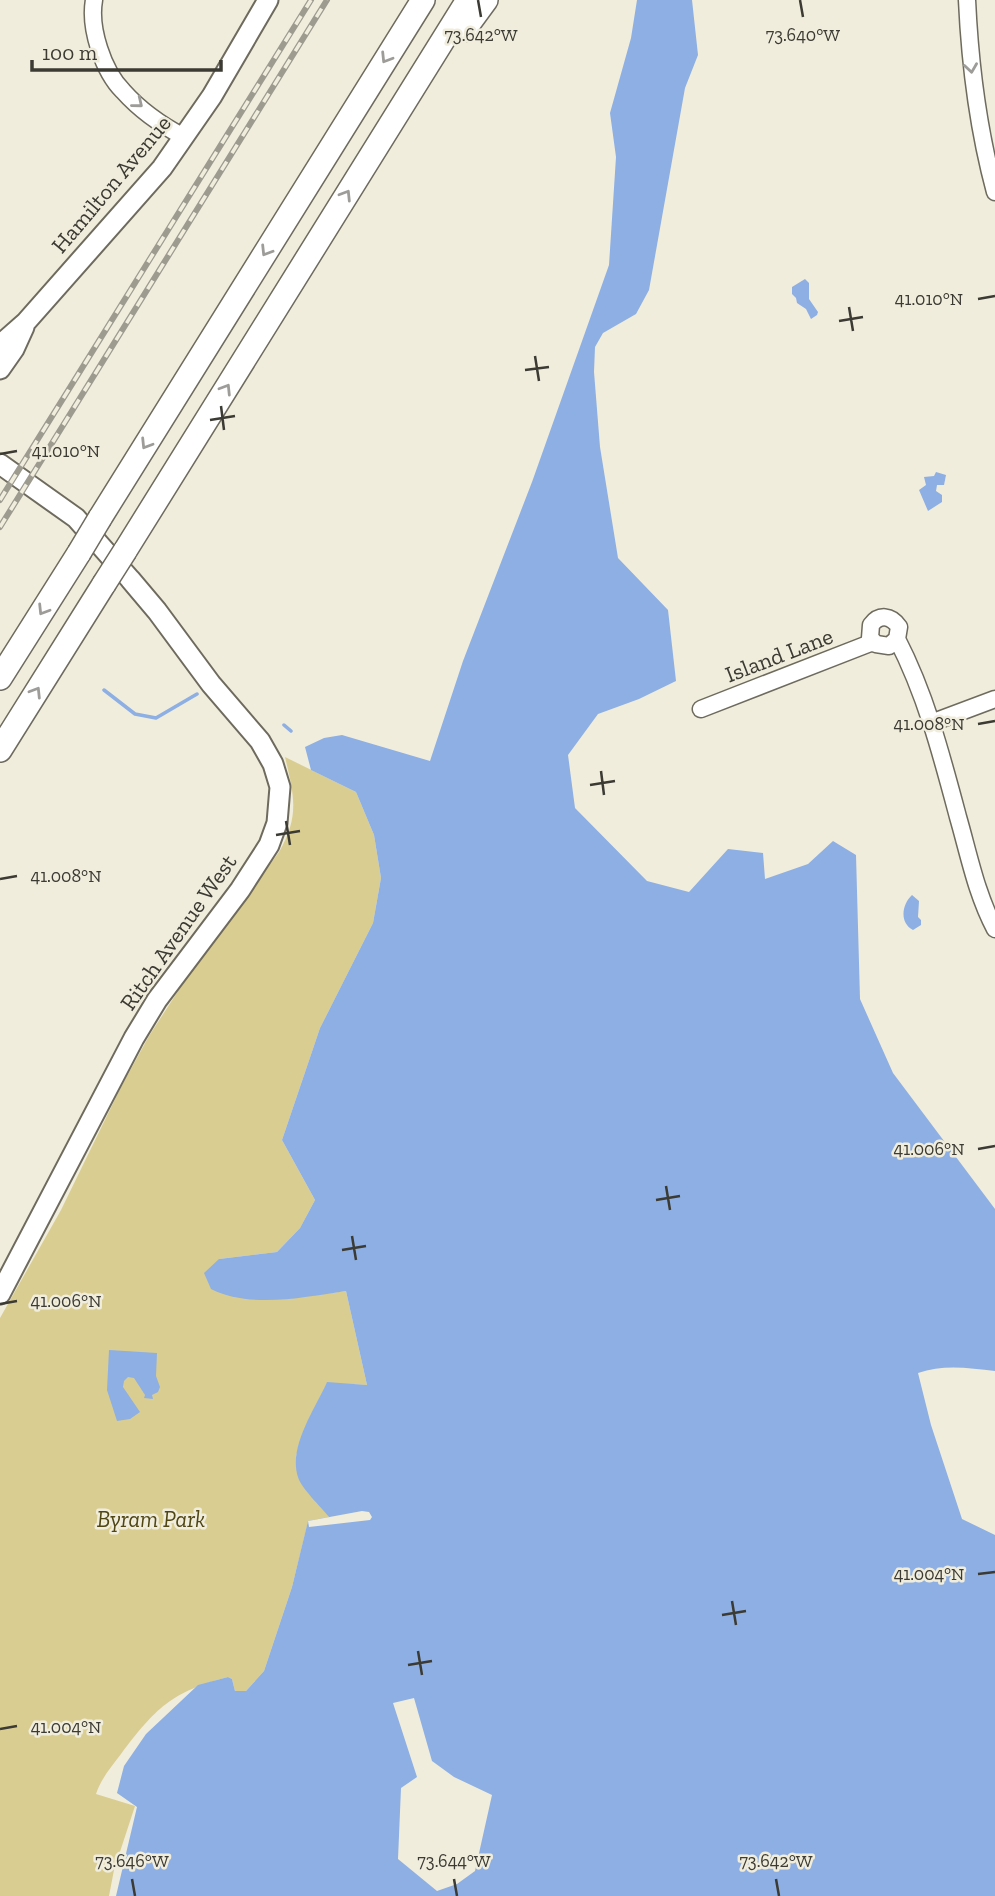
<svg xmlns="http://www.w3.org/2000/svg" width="995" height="1896" viewBox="0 0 995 1896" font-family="'Zilla Slab',serif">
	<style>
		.green { fill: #dacd92 }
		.water { fill: #8dafe3; fill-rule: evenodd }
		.pier { fill: #f0eddd }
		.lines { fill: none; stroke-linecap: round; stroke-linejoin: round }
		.stream { stroke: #8dafe3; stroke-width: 3.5 }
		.minor-casing { stroke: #6e6b5e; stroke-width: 19 }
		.major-casing { stroke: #6e6b5e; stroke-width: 23 }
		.highway-casing { stroke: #6e6b5e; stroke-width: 26 }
		.minor { stroke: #fff; stroke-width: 16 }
		.major { stroke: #fff; stroke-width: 19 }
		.highway { stroke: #fff; stroke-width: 23 }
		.rail-casing { stroke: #9d9b8f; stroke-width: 6 }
		.rail { stroke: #f0eddd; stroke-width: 3.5; stroke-dasharray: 10; stroke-linecap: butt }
		.highway-bridge-casing { stroke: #6e6b5e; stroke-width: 26; stroke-linecap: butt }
		.highway-bridge { stroke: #fff; stroke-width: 23 }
		.oneway { stroke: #9d9c99 }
		.ticks { fill: none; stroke: #3b3a33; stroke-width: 2.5 }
		.labels { text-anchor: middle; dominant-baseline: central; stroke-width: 5; stroke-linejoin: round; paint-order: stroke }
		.street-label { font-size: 23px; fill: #3b3a33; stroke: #f0eddd }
		.park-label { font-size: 23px; font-style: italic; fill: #504614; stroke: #f0eddd }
		.ticks-label { font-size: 18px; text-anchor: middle; fill: #3b3a33; stroke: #f0eddd; stroke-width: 5; stroke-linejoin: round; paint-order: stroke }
	</style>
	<rect width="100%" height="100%" fill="#f0eddd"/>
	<path class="green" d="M285,757L356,792L374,835L381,878L373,923L320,1028L282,1140L315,1200L300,1228L277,1252L219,1259L308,1296L346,1291L367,1385L327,1383L302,1436L296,1456L329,1517L308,1522L292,1587L264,1671L246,1691H235L232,1679L228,1677C171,1692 156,1708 121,1754C111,1767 101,1779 96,1794L135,1806L114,1870L109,1896H0V1318L61,1210L121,1087L149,1036L180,988L279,852C300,816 294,795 285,757Z"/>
	<path class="water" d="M637,0H692L698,55L685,88L649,290L636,314L603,333L595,347L594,372L600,447L618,558L668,610L676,681L639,699L598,714L568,755L575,808L647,881L689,892L728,849L763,853L765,879L808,864L833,841L856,855L860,999L893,1073L995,1209V1371C969,1368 943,1364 918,1373L931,1425L962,1519L995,1535V1896H116L137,1807L117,1793L124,1766L146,1734L198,1685L228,1677L232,1679L235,1691H246L264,1671L292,1587L308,1521L329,1517C321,1507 301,1488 298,1477C288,1447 315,1409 327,1382L367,1385L346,1291C304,1297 251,1309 211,1289L204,1273L219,1259L277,1252L300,1228L315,1200L282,1140L320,1028L373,923L381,878L374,835L356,792L311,770L305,747L324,738L342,735L430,761L463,661L532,482L609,265L616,157L610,113L631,38ZM414,1698L432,1761L454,1777L492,1795L475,1871L457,1884L437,1891L398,1859L401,1788L417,1777L393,1703Z
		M805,279L809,283V299L818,312L817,315L811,319L806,309L797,303L796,298L792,294V287Z
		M936,472L946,475L944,485H937L936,491L942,495V502L928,511L919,490L926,485L924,477L934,476Z
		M912,895L919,901L918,917L921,920V925L913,930C899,923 902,904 912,895Z
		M109,1350L157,1353L156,1376L160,1387L158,1392L152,1395L153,1399L144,1398L145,1395L134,1378L128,1377L124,1381L123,1387L140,1412L130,1419L117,1421L107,1390Z"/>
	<path class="pier" d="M362,1511L369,1512L372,1517L370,1520L309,1527L308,1521Z"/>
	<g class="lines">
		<path class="stream" d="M104,690L135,714L156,718L197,694
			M284,725L291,731"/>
		<g class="minor-casing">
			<path id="minor" d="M94,0C89,28 103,71 123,91C139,109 163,126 184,137
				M967,0C970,65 978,129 995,192
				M897,639L889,646L876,644L870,638L871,625C879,614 891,615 899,627L897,639C926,695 942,757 958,817C969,855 976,893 995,929
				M701,709L873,642
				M931,723L995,699"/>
		</g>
		<g class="major-casing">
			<path id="major" d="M0,345L26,322L162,168L212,96L268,0
				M0,369L14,349L24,327
				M0,464L76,518L130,579L157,611L211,684L260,741L273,764L280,787L277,823L269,845L240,890L157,1000L134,1038L0,1294"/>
		</g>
		<g class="highway-casing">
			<path id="highway" d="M464,30L486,0
				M100,518L423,0
				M125,551L468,0
				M0,678L79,553
				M0,750L104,584"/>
		</g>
		<use href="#minor" class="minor"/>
		<use href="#major" class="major"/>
		<use href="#highway" class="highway"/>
		<g class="rail-casing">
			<path id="rail" d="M0,500L311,0
				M0,527L327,0"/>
		</g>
		<use href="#rail" class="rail"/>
		<g class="highway-bridge-casing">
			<path id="highway-bridge" d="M79,553L100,518
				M104,584L125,551"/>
		</g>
		<use href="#highway-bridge" class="highway-bridge"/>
	</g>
	<defs><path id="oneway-chevron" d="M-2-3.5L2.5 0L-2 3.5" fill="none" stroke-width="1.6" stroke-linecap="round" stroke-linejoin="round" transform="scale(1.75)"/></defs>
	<g class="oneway">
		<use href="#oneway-chevron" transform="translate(386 58) rotate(122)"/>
		<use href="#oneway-chevron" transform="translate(971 68) rotate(82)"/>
		<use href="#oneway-chevron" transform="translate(138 103) rotate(39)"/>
		<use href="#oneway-chevron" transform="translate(346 195) rotate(-58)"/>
		<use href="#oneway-chevron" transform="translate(266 251) rotate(122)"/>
		<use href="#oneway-chevron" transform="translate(226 389) rotate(-58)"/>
		<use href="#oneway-chevron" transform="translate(146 444) rotate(122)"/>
		<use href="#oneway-chevron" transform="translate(43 610) rotate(122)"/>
		<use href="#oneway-chevron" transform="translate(36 692) rotate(-58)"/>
	</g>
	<path class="ticks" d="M478,0L481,17M800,0L803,17M978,299L995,296M849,307L853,331M839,321L863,317M535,356L539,381M525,370L549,367M221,406L224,430M210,420L235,416M0,454L17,451M978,724L995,721M601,771L604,795M590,785L615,781M286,821L290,845M276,835L300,831M0,879L17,876M978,1149L995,1146M666,1186L670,1210M656,1200L680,1196M352,1236L356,1260M342,1250L366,1246M0,1304L17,1301M978,1574L995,1572M732,1601L736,1625M722,1615L746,1611M418,1651L422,1675M408,1665L432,1661M0,1729L17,1726M132,1879L135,1896M454,1879L457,1896M776,1879L779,1896"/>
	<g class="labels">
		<g class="street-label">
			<text transform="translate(111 184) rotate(-50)">Hamilton Avenue</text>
			<text transform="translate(779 655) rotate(-21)">Island Lane</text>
			<text transform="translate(178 932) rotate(-55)">Ritch Avenue West</text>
		</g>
		<g class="park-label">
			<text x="151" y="1519">Byram Park</text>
		</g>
	</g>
	<g class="ticks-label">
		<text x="481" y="41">73.642°W</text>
		<text x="803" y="41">73.640°W</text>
		<text x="929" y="305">41.010°N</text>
		<text x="66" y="457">41.010°N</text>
		<text x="929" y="730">41.008°N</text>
		<text x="66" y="882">41.008°N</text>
		<text x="929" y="1155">41.006°N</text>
		<text x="66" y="1307">41.006°N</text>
		<text x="929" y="1580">41.004°N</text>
		<text x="66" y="1733">41.004°N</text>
		<text x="132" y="1867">73.646°W</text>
		<text x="454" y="1867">73.644°W</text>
		<text x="776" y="1867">73.642°W</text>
	</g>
	<path d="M32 60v10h189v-10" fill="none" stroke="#3b3a33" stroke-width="3.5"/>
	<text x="42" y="60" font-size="21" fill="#3b3a33" stroke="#f0eddd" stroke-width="5" paint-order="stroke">100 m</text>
</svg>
